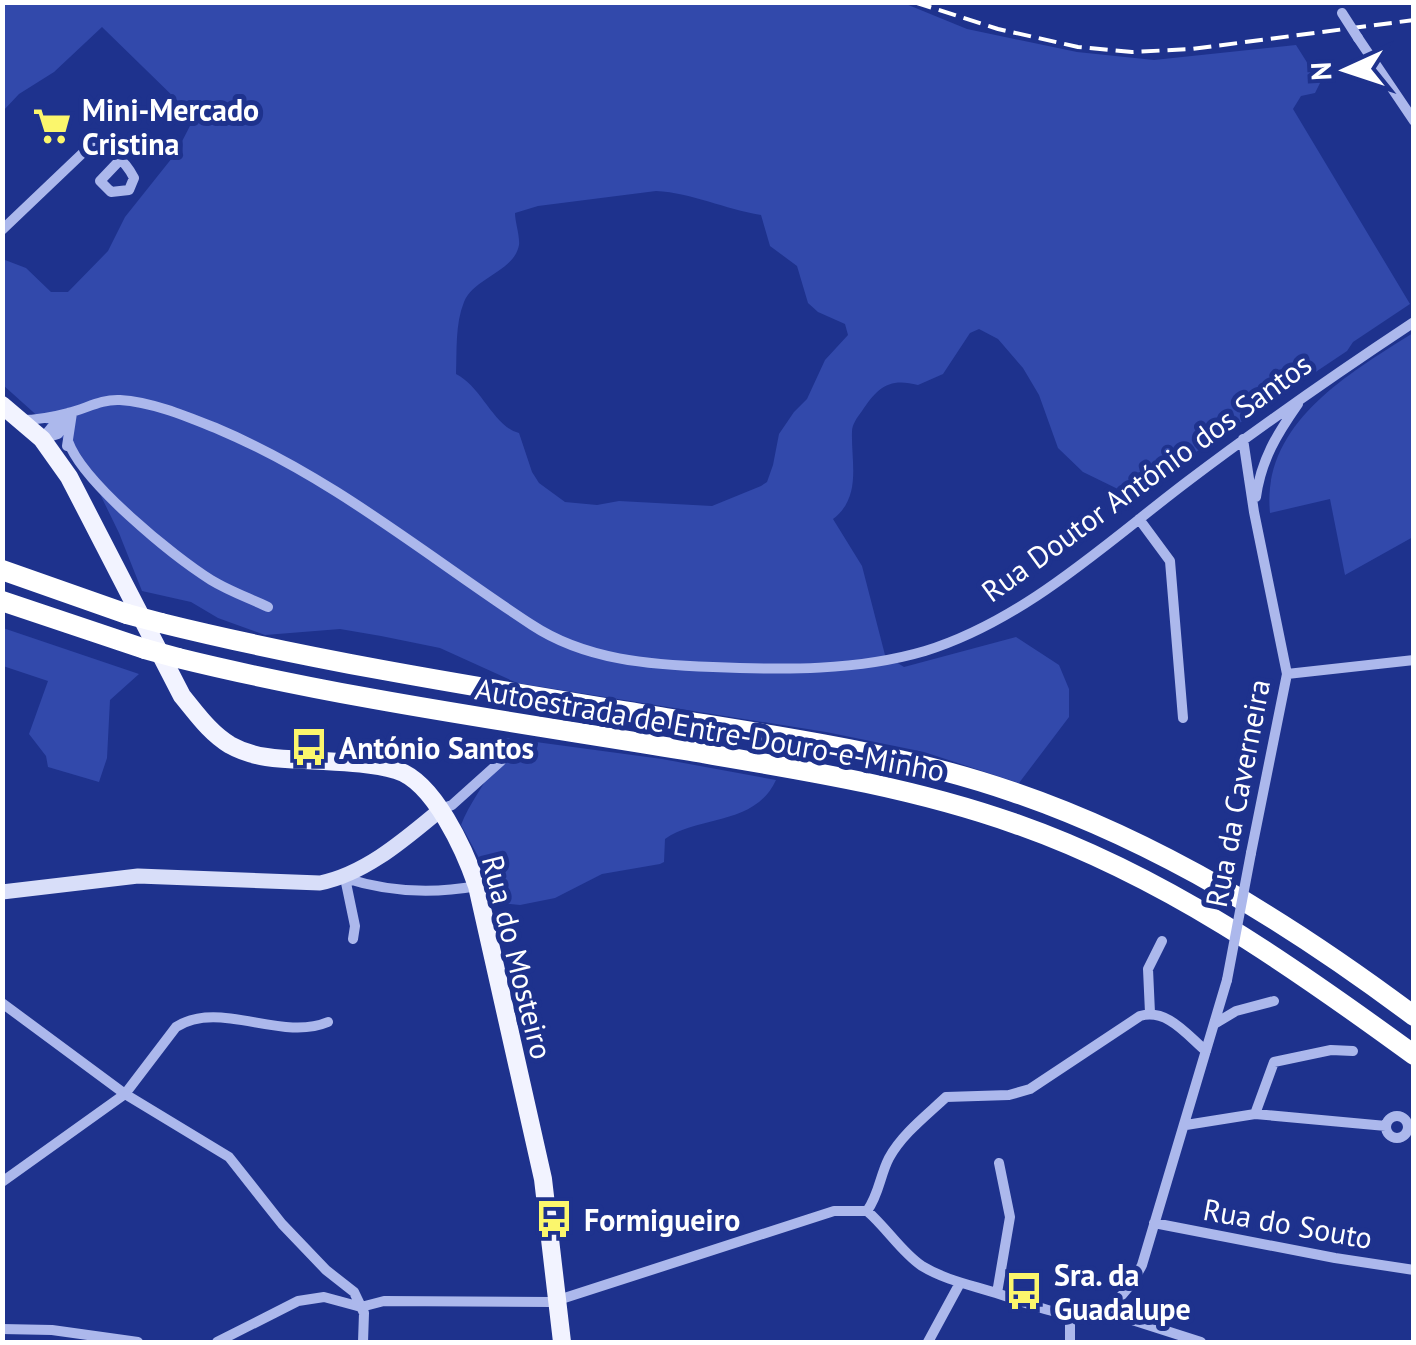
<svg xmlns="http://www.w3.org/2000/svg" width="1416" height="1345" viewBox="0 0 1416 1345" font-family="'PT Sans',sans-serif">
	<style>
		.green { fill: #3249ab; fill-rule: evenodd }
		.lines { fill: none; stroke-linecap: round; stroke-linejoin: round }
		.street { stroke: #acb8ec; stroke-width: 10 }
		.secondary { stroke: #d8def9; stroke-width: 15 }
		.primary { stroke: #f2f3ff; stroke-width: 18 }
		.highway { stroke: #fff; stroke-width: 20 }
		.rail { stroke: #fff; stroke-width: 4; stroke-dasharray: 18 8; stroke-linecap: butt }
		.street-bridge { stroke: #acb8ec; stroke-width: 10 }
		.highway-bridge { stroke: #fff; stroke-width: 20 }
		.labels { text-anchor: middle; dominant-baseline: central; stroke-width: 10; stroke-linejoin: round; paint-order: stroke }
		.poi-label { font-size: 30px; font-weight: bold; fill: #fff; stroke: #1e328d; text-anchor: start }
		.street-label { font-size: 30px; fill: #fff; stroke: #1e328d }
	</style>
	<rect width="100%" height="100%" fill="#1e328d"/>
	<path class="green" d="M901,2L967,29L1077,52L1154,60L1296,45L1320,83L1315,93L1301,96L1293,109L1410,304L1353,342L1347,351L1190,456L1154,490L1140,492L1130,499L1124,492L1083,472L1058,448L1039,395L1023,368L998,339L979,329L970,333L943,374L918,385C889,377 877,388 862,411C857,418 852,424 852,432C851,462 862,497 833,519L862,566L885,655L904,667L1016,637L1059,665L1069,689V717L1019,783L924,752L826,732L517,683L440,648L381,636L340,629L265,635L218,618L191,602L142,591L119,533L81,455L3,385V262L5,260L26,268L51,292H68L108,251L125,217L176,153L192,122L183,106L102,27L54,72L19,94L3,111V3ZM656,191C693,193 724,209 761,215L770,246L797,266L808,303L818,312L845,324L848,335L825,360L807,399L794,412L779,434L773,465L767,482L761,486L712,506L619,501L597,505L565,502L539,483L532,472L519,433C494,427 481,386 456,374C457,351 455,324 464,302C475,277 514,272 519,245C520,236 515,222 515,213L538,206Z
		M1413,333V537L1345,575L1330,499L1270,513C1261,424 1348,374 1413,333Z
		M3,628L139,674L110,700L107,758L99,782L48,767L46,756L29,734L48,681L3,666Z
		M506,738L662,759L776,780C755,826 700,815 665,839L664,862L660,864L602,874L555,898L520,905L499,903L497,891L461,825C472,796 501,764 506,738Z"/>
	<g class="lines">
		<path class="street" d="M1358,38L1414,121
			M2,230L88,148C109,146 125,160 134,178L129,190L111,192L100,181L120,160
			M21,420C36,420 53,417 68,413C86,409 100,399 120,400C153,402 188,417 218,429C334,478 428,557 532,625C585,660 651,665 713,667C783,670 857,671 925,651C1025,620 1106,543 1188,481C1262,425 1337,373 1414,322
			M42,439L58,434L70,418
			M42,439L62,415
			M1243,439L1254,512L1287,674L1251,853
			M68,441C82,482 173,556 211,580C229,591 249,598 268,607
			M67,446L72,413
			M1256,497C1261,460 1277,434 1298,404
			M1139,519L1170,561L1183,718
			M1287,674L1414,660
			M439,810L452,805L501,761
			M353,939L355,926L345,878C388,892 433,894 477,886
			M2,1003L125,1094L229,1157L282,1224L326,1270L354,1292L364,1313L363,1342
			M1150,1013L1148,969L1162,941
			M1216,1023L1236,1011L1274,1001
			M1255,1114L1274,1062L1331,1050L1353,1051
			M1386 1127a11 11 0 1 1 22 0a11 11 0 1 1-22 0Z
			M1186,1125L1255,1114L1386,1126
			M2,1182L125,1094L176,1027C219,999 281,1042 328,1022
			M867,1211C879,1195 880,1175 889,1158C902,1134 927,1115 946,1097L1009,1095L1030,1089L1140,1016C1167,1008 1187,1035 1206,1051
			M1154,1223L1335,1258L1414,1270
			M997,1293L1010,1217L999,1163
			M1104,1311L1201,1342
			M1070,1315V1342
			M2,1329L52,1330L138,1342
			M217,1342L298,1301L324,1297L361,1307L384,1301L552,1302L834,1211H867C886,1227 902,1253 922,1266C945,1280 971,1285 996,1293C1058,1313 1105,1340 1142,1265L1227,980
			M928,1342L960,1283"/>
		<path class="secondary" d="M2,892L138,876L320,883C365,874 404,840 439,811"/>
		<path class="primary" d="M2,405L42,439L69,477L182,696C197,714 210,733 230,745C253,758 279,759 305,760C334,762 367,762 396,770C434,781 465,851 477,886L543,1179L562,1342"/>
		<path class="highway" d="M2,570L127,614
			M2,601L145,649
			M161,623C327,664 497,690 666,718C782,737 900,753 1013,792C1159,842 1291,924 1414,1016
			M178,658C345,699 515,722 684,750C796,769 909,786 1016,824C1164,876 1288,963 1414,1055"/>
		<path class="rail" d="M914,2L998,29L1078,47L1132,52L1192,49L1414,20"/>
		<path class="street-bridge" d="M1342,13L1358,38
			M1227,980L1251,853"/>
		<path class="highway-bridge" d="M127,614L161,623
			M145,649L178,658"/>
	</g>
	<defs>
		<g id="supermarket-bare" transform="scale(3)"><path d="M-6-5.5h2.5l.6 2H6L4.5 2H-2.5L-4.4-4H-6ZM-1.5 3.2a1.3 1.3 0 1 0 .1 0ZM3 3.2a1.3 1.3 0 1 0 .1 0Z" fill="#fbf66c" stroke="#1e328d" stroke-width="2.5" paint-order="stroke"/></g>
		<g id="bus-bare" transform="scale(3)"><path d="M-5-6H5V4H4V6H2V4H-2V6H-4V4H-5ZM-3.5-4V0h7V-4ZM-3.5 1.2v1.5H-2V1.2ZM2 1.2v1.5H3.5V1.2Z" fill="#fbf66c" stroke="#1e328d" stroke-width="2.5" paint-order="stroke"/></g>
	</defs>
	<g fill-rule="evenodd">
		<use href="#supermarket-bare" x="52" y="126"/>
		<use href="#bus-bare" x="309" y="747"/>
		<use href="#bus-bare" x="554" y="1219"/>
		<use href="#bus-bare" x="1024" y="1291"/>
	</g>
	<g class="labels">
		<g class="poi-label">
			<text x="82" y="109">Mini-Mercado<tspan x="82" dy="34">Cristina</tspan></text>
			<text x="339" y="747">António Santos</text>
			<text x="584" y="1219">Formigueiro</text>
			<text x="1054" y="1274">Sra. da<tspan x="1054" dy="34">Guadalupe</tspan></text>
		</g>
		<g class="street-label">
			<text transform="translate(1146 477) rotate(-36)">Rua Doutor António dos Santos</text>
			<text transform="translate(710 729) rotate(10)">Autoestrada de Entre-Douro-e-Minho</text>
			<text transform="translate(1237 793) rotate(-79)">Rua da Caverneira</text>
			<text transform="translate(518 957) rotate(76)">Rua do Mosteiro</text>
			<text transform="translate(1288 1223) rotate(10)">Rua do Souto</text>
		</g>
	</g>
	<rect width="1416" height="1345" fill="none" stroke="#ffffff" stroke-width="10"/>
	<g transform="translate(1346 70) rotate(267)" stroke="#1e328d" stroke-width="8" paint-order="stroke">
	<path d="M0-8L18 38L0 25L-18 38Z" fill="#ffffff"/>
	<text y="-15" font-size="28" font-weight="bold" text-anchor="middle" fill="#ffffff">N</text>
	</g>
</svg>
